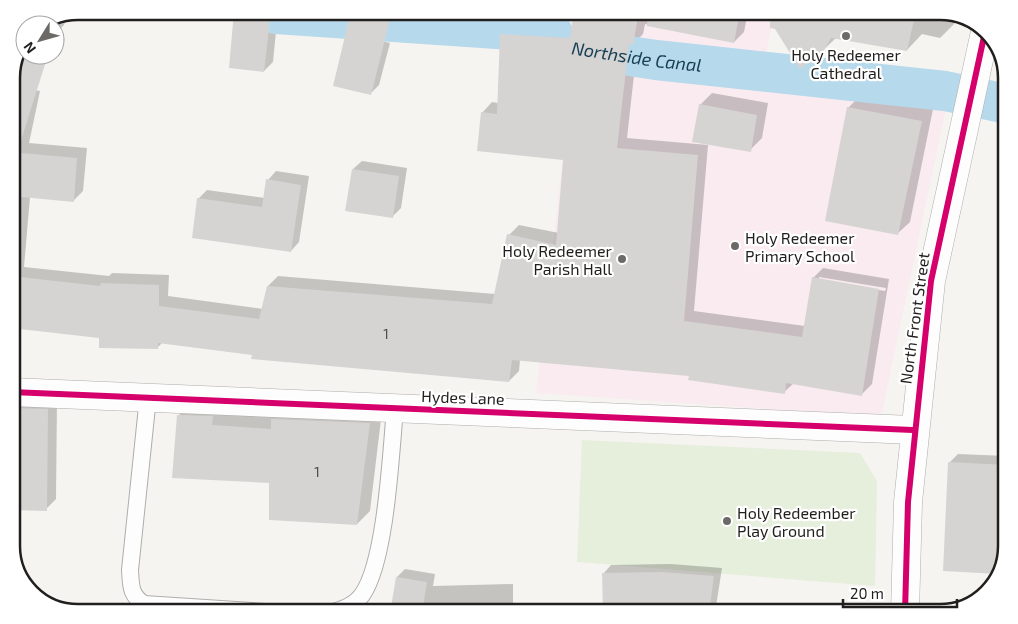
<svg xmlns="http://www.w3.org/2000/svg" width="1018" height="624" viewBox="0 0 1018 624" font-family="'Exo 2',sans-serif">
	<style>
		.education { fill: #f9ebf0 }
		.green { fill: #e6eedc }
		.shadow { fill: #0003; fill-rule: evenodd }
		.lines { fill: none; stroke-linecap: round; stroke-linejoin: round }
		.canal { stroke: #b6d9eb; stroke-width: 40 }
		.building { fill: #d6d4d2 }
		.lane-casing { stroke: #afadab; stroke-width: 18 }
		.street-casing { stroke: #afadab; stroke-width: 29 }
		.secondary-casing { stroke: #afadab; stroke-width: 29 }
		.lane { stroke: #fefdfd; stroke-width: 16 }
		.street { stroke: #fefdfd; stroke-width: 28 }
		.secondary { stroke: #fefdfd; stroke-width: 28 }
		.cycleway-casing { stroke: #fff; stroke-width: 9 }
		.cycleway { stroke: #d6006c; stroke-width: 6 }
		.poi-dot { fill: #6c6a67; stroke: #fff; stroke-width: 2 }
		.labels { text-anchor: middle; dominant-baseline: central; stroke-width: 4.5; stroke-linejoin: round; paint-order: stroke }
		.number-label { font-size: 14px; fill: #4e4c4a }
		.poi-label { font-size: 16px; fill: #211f1d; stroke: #fff; text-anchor: start }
		.street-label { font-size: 16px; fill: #211f1d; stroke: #fff }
		.water-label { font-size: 18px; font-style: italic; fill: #153e52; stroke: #fff }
		.rim { fill: none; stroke: #211f1d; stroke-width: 2.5 }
	</style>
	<rect width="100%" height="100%" fill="#f6f4f1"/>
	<path class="education" d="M284,11H775L762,71L948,99L881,417L536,393L576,43Z"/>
	<path class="green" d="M509,11H590L587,25Z
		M582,440L860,453L877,481L875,586L577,562Z"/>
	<path class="shadow" d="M235,11H278L273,62L264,71Z
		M576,11H748L744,32L734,42L645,24L643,34L638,39L627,138L708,145L694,311L805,326L813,278L823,268L889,279L872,384L862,394L794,383L784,392L690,375L520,360L519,371L509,381L163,342L157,348L101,337L18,328L14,367L11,369V74L25,44L26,55L20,87L40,91L29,143L87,148L83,191L73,201L30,197L24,267L109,276L112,273L169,275L168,296L263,309L268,286L278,276L495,294L509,235L519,225L559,233L565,159L482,113L492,102L498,103L501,35L511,25L573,28ZM819,277L886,288L885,291L819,280Z
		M765,11H940L956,16L954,24L940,38L922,34L907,50L836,38L822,51Z
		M67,16L64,25L55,34V25H45Z
		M354,34L390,43L379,85L370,94Z
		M712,93L768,103L762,138L750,150L700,105Z
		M860,96L933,109L910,222L897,234L848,108Z
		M362,161L407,168L401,208L392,217L353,169Z
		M276,171L309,176L299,242L291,251L198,199L207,190L265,198L268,180Z
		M11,394L57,399L56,499L46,509H11Z
		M191,403L382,411L370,511L357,524L271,482L179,415Z
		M958,454L1007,456V546L999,573L945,570L950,462Z
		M671,564L722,568L715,613H604L603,574L611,565Z
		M405,569L435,574L433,586L513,584V613H391L397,577Z
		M112,610L148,612V613H110Z"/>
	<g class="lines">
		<path class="canal" id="s1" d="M275,11L276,14L553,33L557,45L656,60L945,91L1007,104"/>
	</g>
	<path class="building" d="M234,11H271L264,72L229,68Z
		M351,11H392L371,95L333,86Z
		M574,11H639L633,45L629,44L617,148L698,155L684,321L802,337L812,277L879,289L862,396L786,383L785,394L688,380L689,376L512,360L509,382L251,359L252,355L158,343V349L99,348V338L11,328V276L100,286L101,283L159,285V306L259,319L267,286L492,304L507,234L556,245L563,160L477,151L481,112L497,114L500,34L570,38Z
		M648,11H740L734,43L647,26Z
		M764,11H916L907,51L831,38L823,52L800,69L775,29L770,28V22Z
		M25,44V55H48L18,150L11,149V74Z
		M699,104L757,115L751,152L692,142Z
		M847,107L922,121L898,235L825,221Z
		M11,152L77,158L74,202L11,196Z
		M352,169L399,176L393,218L345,211Z
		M266,179L301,185L291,252L192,238L197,198L262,207Z
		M11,408L48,409L47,511L11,510Z
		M177,415L213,416L212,425L271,429V419L370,423L357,525L269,520V483L172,478Z
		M948,462L1007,465V546L999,574L943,571Z
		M662,572L714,576L709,613H603L602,573Z
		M396,577L427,582L422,613H390Z"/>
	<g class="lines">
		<g class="lane-casing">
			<path id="lane" d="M148,397L130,570C131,585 130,595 144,604L282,613
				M329,613C341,610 354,606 362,595C386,562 391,452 395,408"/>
		</g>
		<g class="street-casing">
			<path id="street" d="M11,392L913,430"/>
		</g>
		<g class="secondary-casing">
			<path id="secondary" d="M905,613L908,502L931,281L985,32"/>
		</g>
		<use href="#lane" class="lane"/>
		<use href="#street" class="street"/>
		<use href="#secondary" class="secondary"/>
		<g class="cycleway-casing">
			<path id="cycleway" d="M11,392L913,430
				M905,613L908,502L931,281L985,32"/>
		</g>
		<use href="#cycleway" class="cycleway"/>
	</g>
	<g class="poi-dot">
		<circle cx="846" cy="36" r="5"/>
		<circle cx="735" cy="246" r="5"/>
		<circle cx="622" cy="259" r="5"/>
		<circle cx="727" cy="521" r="5"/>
	</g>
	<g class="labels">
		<g class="number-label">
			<text x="386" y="333">1</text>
			<text x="317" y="471">1</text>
		</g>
		<g class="poi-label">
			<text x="846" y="54" text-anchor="middle">Holy Redeemer<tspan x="846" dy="18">Cathedral</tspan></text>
			<text x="745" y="237">Holy Redeemer<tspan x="745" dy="18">Primary School</tspan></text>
			<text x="612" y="250" text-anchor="end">Holy Redeemer<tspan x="612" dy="18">Parish Hall</tspan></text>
			<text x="737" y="512">Holy Redeember<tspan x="737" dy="18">Play Ground</tspan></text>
		</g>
		<g class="street-label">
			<text transform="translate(914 318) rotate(-82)">North Front Street</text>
			<text transform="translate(463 397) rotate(2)">Hydes Lane</text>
		</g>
		<g class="water-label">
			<text stroke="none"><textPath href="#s1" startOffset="374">Northside Canal</textPath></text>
		</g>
	</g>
	<path d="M0 0H1018V624H0ZM78 20H940A58 58 0 0 1 998 78V546A58 58 0 0 1 940 604H78A58 58 0 0 1 20 546V78A58 58 0 0 1 78 20Z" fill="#fff" fill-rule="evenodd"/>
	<path class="rim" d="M78 20H940A58 58 0 0 1 998 78V546A58 58 0 0 1 940 604H78A58 58 0 0 1 20 546V78A58 58 0 0 1 78 20Z"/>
	<g transform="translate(40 40) rotate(233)"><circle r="24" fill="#ffffff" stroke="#a6a5a5"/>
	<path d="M0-4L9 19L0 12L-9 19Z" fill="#6c6a67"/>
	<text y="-8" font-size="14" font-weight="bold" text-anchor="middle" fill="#211f1d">N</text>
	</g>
	<path d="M843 599v8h114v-8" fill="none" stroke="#211f1d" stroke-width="2.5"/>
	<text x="850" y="599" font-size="15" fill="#211f1d" stroke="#ffffff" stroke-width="4" paint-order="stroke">20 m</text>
</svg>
